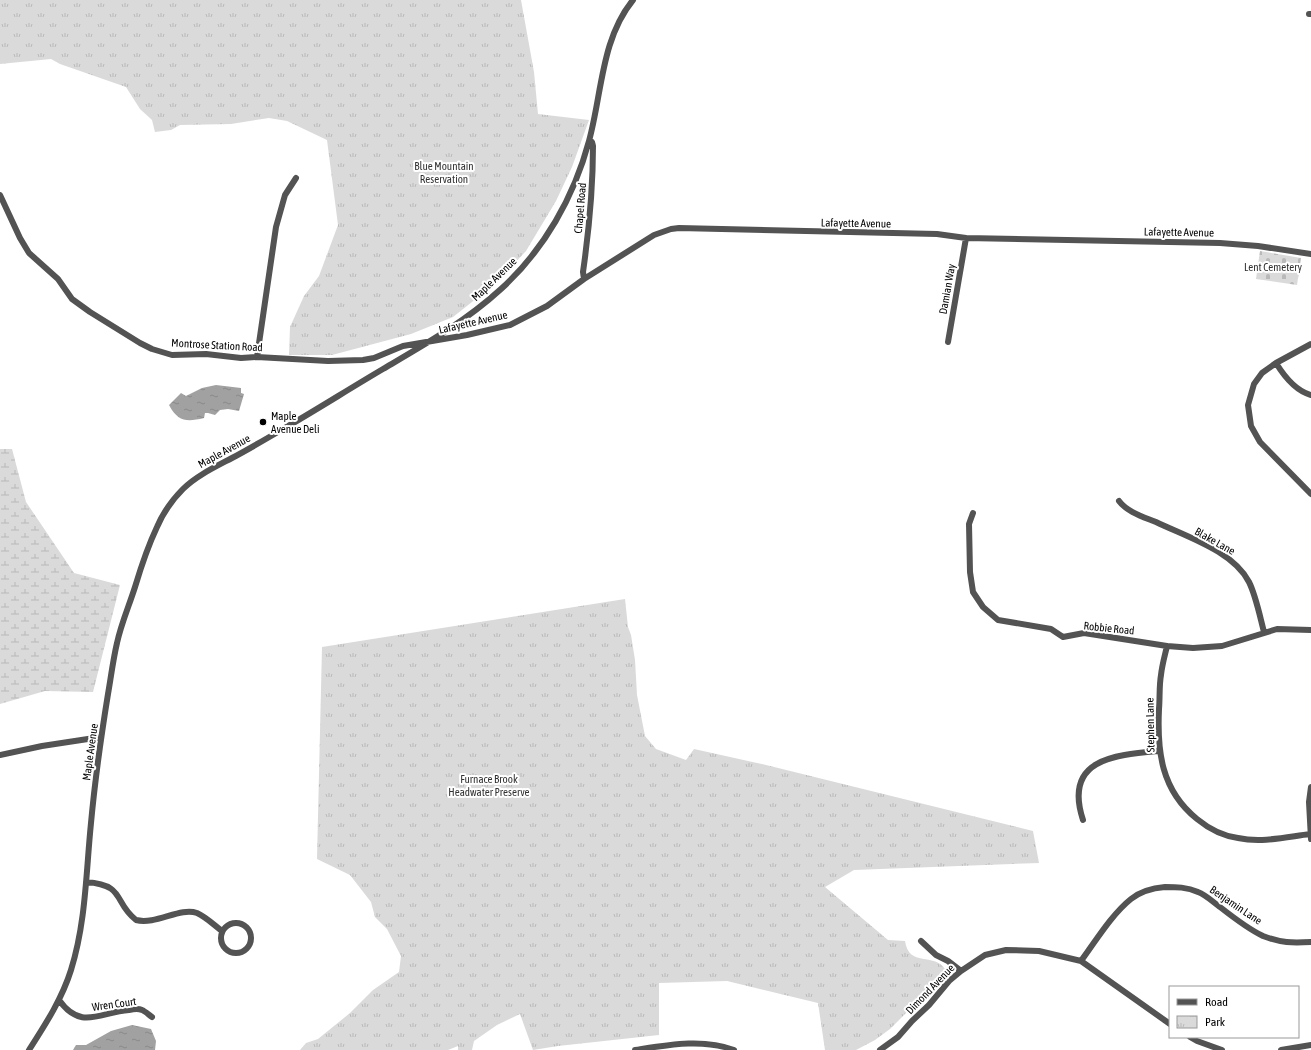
<svg xmlns="http://www.w3.org/2000/svg" width="1311" height="1050" viewBox="0 0 1311 1050" font-family="'Asap Condensed',sans-serif">
	<style>
		.wetland { fill: url(#wetland-marsh) }
		.cemetery { fill: url(#cemetery-stones) }
		.park { fill: url(#park-tufts) }
		.water { fill: url(#water-ripples) }
		.lines { fill: none; stroke-linecap: round; stroke-linejoin: round }
		.minor { stroke: #535353; stroke-width: 6 }
		.poi-dot { fill: #000; stroke: #fff; stroke-width: 1.5 }
		.labels { text-anchor: middle; dominant-baseline: central; stroke-width: 4; stroke-linejoin: round; paint-order: stroke }
		.park-label { font-size: 11px; fill: #313131; stroke: #fff }
		.street-label { font-size: 11px; fill: #000; stroke: #fff }
		.poi-label { font-size: 11px; fill: #000; stroke: #fff; text-anchor: start }
	</style>
	<defs>
		<pattern id="wetland-marsh" width="20" height="14" patternUnits="userSpaceOnUse"><rect width="20" height="14" fill="#dadada"/><path d="M1 5h8M5 5V1M11 12h8M15 12V8" fill="none" stroke="#b9b9b9"/></pattern>
		<pattern id="cemetery-stones" width="16" height="16" patternUnits="userSpaceOnUse"><rect width="16" height="16" fill="#dadada"/><path d="M2 7V4a2 2 0 0 1 4 0v3zM10 15v-3a2 2 0 0 1 4 0v3z" fill="#b9b9b9"/></pattern>
		<pattern id="park-tufts" width="24" height="20" patternUnits="userSpaceOnUse"><rect width="24" height="20" fill="#dadada"/><path d="M3 7l-1-3M5 7V3M7 7l1-3M15 17l-1-3M17 17v-4M19 17l1-3" fill="none" stroke="#b9b9b9"/></pattern>
		<pattern id="water-ripples" width="26" height="14" patternUnits="userSpaceOnUse"><rect width="26" height="14" fill="#a1a1a1"/><path d="M2 4q2-2 4 0t4 0M15 11q2-2 4 0t4 0" fill="none" stroke="#898989"/></pattern>
	</defs>
	<rect width="100%" height="100%" fill="#fff"/>
	<path class="wetland" d="M0,449H12L26,502L74,573L120,585L93,692L45,691L0,704Z"/>
	<path class="cemetery" d="M1260,251L1301,258L1297,285L1256,279Z"/>
	<path class="park" d="M0,0H521L534,72L538,114L589,120L572,167L556,201L526,251L496,283L453,317L411,334L332,355H289L290,327L304,296L319,276L338,225L327,140L287,121L269,118L231,124L180,125L171,130L155,132L152,120L140,109L126,87L60,64L51,59L0,64Z
		M625,599L628,627L631,635L635,660L637,695L645,736L656,749L686,760L694,749L766,765L1033,831L1039,863L854,870L825,887L888,940L905,941C909,968 934,952 945,969L943,976L890,1029L875,1040L856,1050H825L818,1003L727,981L659,983V1035L558,1046L533,1050L520,1014L497,1025L474,1041L472,1050H458V1046L448,1050H300L306,1043L318,1039L350,1013L373,990L399,972L401,956L387,929L375,917L371,902L350,875L317,859L322,647Z"/>
	<path class="water" d="M216,385L241,388V393L244,394L239,411L228,409L220,410L215,415L208,413H205L204,418C187,422 178,422 169,405L181,393L186,396L202,388Z
		M132,1025L151,1029L156,1041L155,1050H73L76,1045H86L111,1031Z"/>
	<g class="lines">
		<path class="minor" d="M1309,14H1311
			M0,195L20,238L29,253L58,279L72,299L90,312L140,343L152,349L172,355L206,354L241,358L257,357L328,361L363,360L374,358L403,346L467,335L510,325L547,306L584,279L654,235L671,229L679,228L937,234L966,238L1220,243L1258,246L1311,254
			M584,279L583,272C589,230 593,188 593,146L592,142L590,140
			M948,342L966,238
			M1311,344L1276,363L1262,373L1254,384L1248,405L1251,426L1260,442L1311,494
			M257,357L276,227L285,195L296,178
			M1276,363C1284,376 1296,391 1311,395
			M1119,501C1127,512 1144,517 1156,522C1187,537 1233,551 1249,582C1256,596 1260,617 1264,632
			M973,513L969,524L970,572L973,592L983,607L998,620L1051,629L1063,637L1084,633L1167,646L1193,648L1222,646L1277,629L1311,630
			M1167,646C1165,655 1162,665 1161,675C1159,686 1160,698 1159,709C1157,751 1161,790 1197,819C1208,828 1223,836 1238,838C1262,843 1286,837 1310,834
			M0,755L42,746L101,737
			M1311,787L1309,802L1311,839
			M1083,820C1063,759 1114,755 1159,751
			M86,882C126,885 113,902 136,920C156,925 180,907 197,913C206,917 214,925 222,931
			M221 938a15 15 0 1 1 30 0a15 15 0 1 1-30 0Z
			M921,941L936,955L948,961L961,971
			M1081,961C1095,942 1112,914 1131,899C1141,891 1153,888 1165,887C1176,887 1187,887 1198,892C1206,895 1213,902 1220,907C1234,918 1248,929 1263,936C1281,943 1292,943 1311,942
			M59,1000C81,1031 100,1012 129,1010C133,1009 138,1008 142,1010C145,1011 149,1015 152,1017
			M1190,1037L1197,1041L1222,1050
			M29,1050C45,1025 62,999 71,970C86,922 86,872 91,823C95,780 101,737 108,694C111,677 113,660 117,643C121,624 129,606 135,587C141,567 148,546 157,527C163,513 172,500 183,489C196,476 215,467 232,458C249,449 266,439 283,429C316,410 349,389 383,369C424,345 465,322 501,289C544,250 574,197 589,141C602,94 601,39 633,0
			M635,1050C667,1045 703,1038 734,1050
			M880,1050L898,1037L912,1021L929,1005L949,981L961,971L985,955L1006,950L1039,951L1081,961L1170,1024
			M1281,1050L1311,1045"/>
	</g>
	<circle class="poi-dot" cx="263" cy="422" r="4"/>
	<g class="labels">
		<g class="park-label">
			<text x="444" y="166">Blue Mountain<tspan x="444" dy="13">Reservation</tspan></text>
			<text x="1273" y="267">Lent Cemetery</text>
			<text x="489" y="779">Furnace Brook<tspan x="489" dy="13">Headwater Preserve</tspan></text>
		</g>
		<g class="street-label">
			<text transform="translate(580 208) rotate(-85)">Chapel Road</text>
			<text transform="translate(856 223) rotate(1)">Lafayette Avenue</text>
			<text transform="translate(1179 232) rotate(1)">Lafayette Avenue</text>
			<text transform="translate(494 279) rotate(-44)">Maple Avenue</text>
			<text transform="translate(947 289) rotate(-80)">Damian Way</text>
			<text transform="translate(473 322) rotate(-13)">Lafayette Avenue</text>
			<text transform="translate(217 345) rotate(3)">Montrose Station Road</text>
			<text transform="translate(224 451) rotate(-29)">Maple Avenue</text>
			<text transform="translate(1215 541) rotate(29)">Blake Lane</text>
			<text transform="translate(1109 628) rotate(6)">Robbie Road</text>
			<text transform="translate(1150 725) rotate(-91)">Stephen Lane</text>
			<text transform="translate(90 752) rotate(-82)">Maple Avenue</text>
			<text transform="translate(1236 905) rotate(34)">Benjamin Lane</text>
			<text transform="translate(930 989) rotate(-46)">Dimond Avenue</text>
			<text transform="translate(114 1004) rotate(-8)">Wren Court</text>
		</g>
		<g class="poi-label">
			<text x="271" y="416">Maple<tspan x="271" dy="13">Avenue Deli</tspan></text>
		</g>
	</g>
	<rect x="1169" y="986" width="130" height="52" fill="#ffffff" stroke="#999999"/>
	<rect x="1177" y="999" width="20" height="6" fill="#535353" stroke="#999999"/>
	<text x="1205" y="1006" font-size="12" fill="#000000">Road</text>
	<rect x="1177" y="1016" width="20" height="12" fill="url(#park-tufts)" stroke="#999999"/>
	<text x="1205" y="1026" font-size="12" fill="#000000">Park</text>
</svg>
